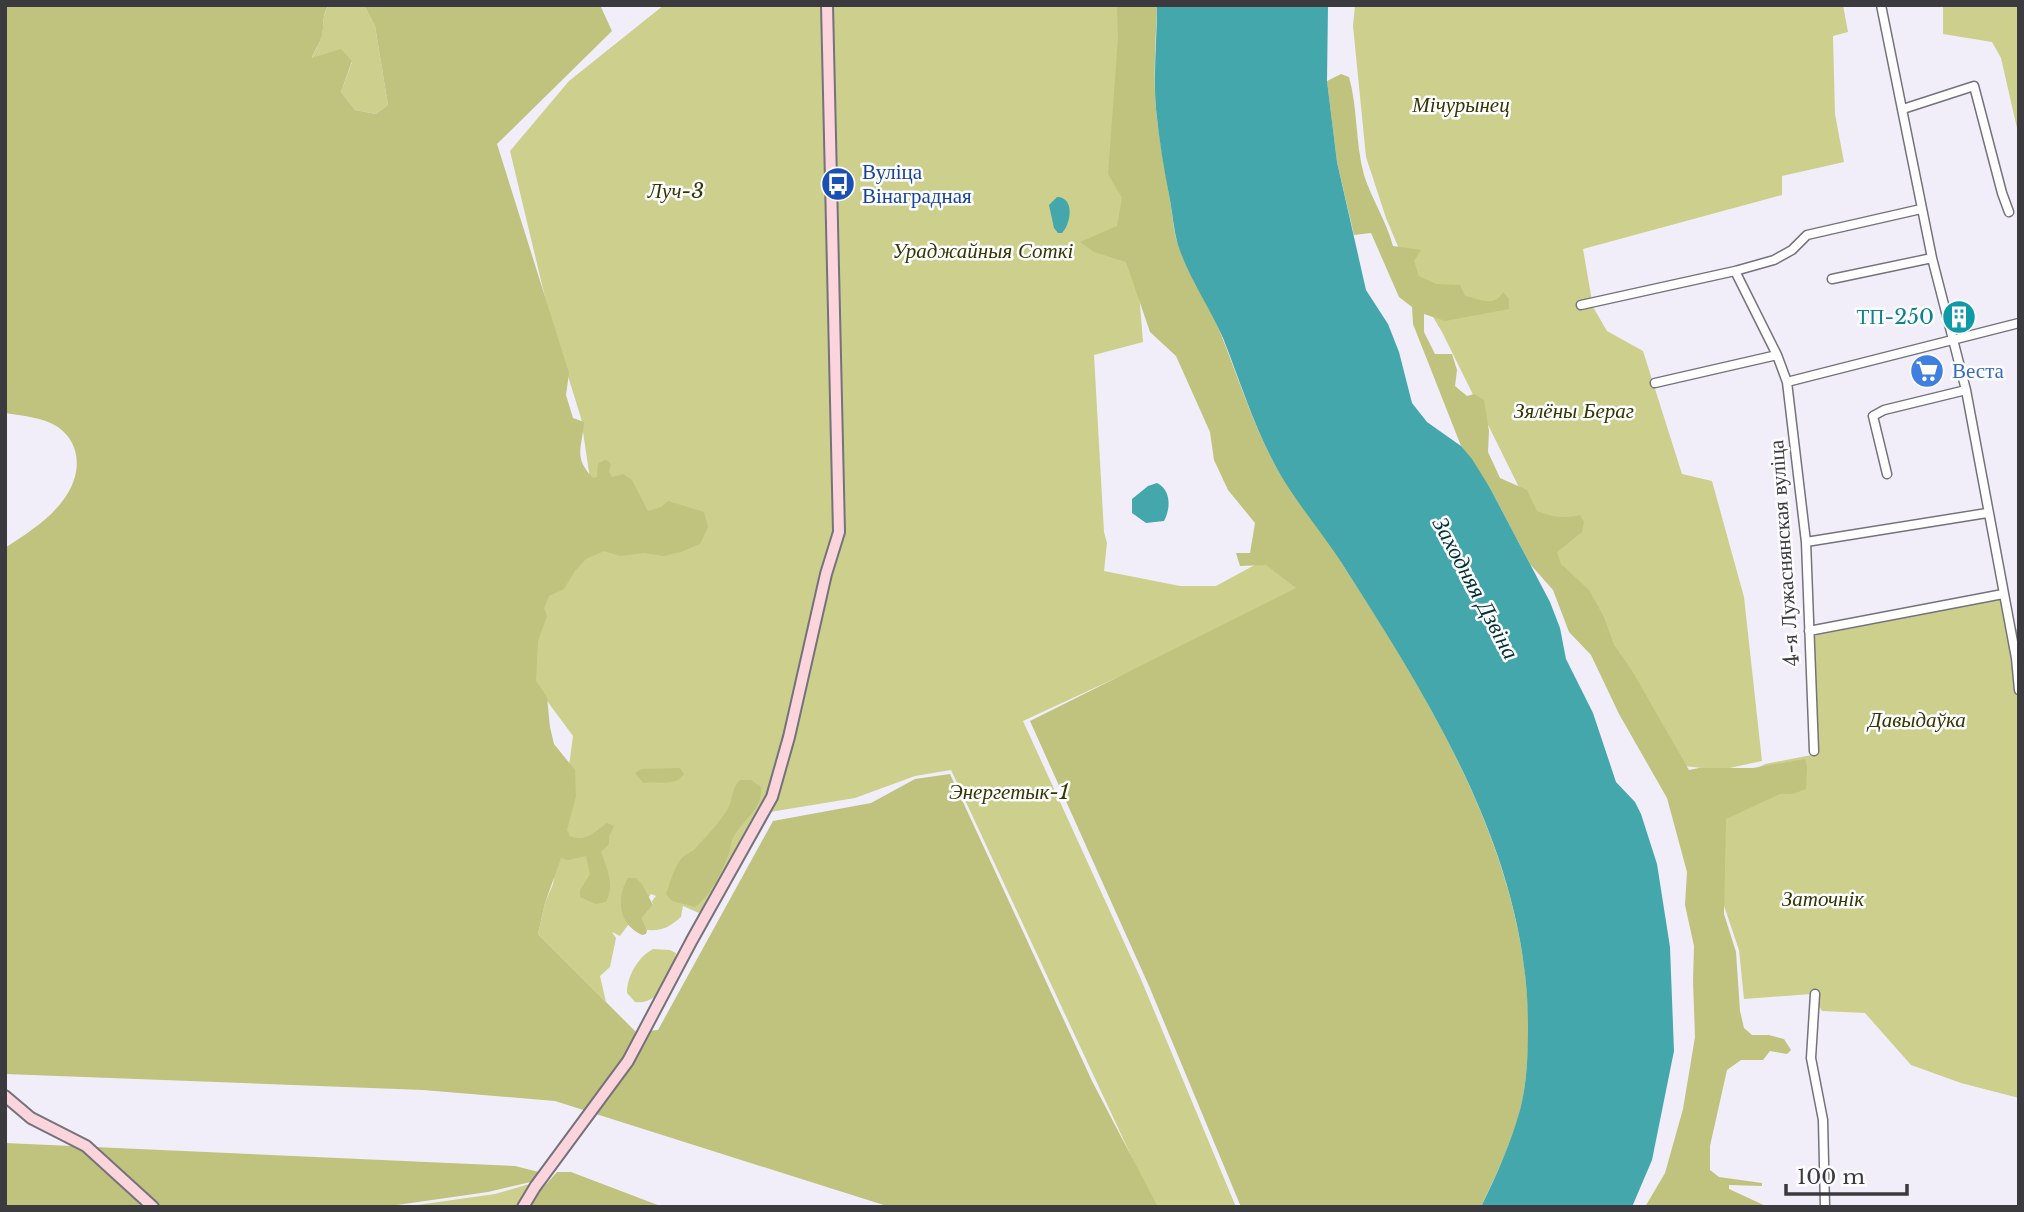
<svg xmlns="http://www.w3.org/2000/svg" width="2024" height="1212" viewBox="0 0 2024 1212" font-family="'Libre Baskerville',serif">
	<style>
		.green { fill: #ccd08c }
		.forest { fill: #bfc37d }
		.water { fill: #44a7ac }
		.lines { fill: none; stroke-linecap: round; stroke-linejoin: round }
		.street-casing { stroke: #74727b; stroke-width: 11 }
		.secondary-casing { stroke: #74727b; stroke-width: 14 }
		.street { stroke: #fff; stroke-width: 8 }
		.secondary { stroke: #fcd4dc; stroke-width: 10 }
		.labels { text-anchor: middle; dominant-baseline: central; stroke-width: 5; stroke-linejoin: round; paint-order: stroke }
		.park-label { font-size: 21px; font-style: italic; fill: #353600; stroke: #fdfdff }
		.transit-label { font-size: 21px; fill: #164399; stroke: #fdfdff; text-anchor: start }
		.culture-label { font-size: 21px; fill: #0d838f; stroke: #fdfdff; text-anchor: end }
		.shop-label { font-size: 21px; fill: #366cbe; stroke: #fdfdff; text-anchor: start }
		.street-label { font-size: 21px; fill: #3b3a3e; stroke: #fdfdff }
		.water-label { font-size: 23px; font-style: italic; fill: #003033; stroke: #fdfdff }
	</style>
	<rect width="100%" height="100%" fill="#f1eef9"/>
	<path class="green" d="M329,5L365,7L375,26L388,105L376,114L355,110L341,92L352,62L319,57L312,59C314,50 319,46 321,38C325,26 321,16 329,5Z
		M664,5H1128L1120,56L1143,342L1094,355L1104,532L1107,543L1104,571L1180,586H1216L1262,561L1308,589L1023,721L1140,977L1236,1207H1155L951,770L915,776L855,798L770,812L699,913L683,906L681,917C669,927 664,931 647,930L642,918L653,905L652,901L656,896L651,894L620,936L612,932L616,938L610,967L600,976L606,1002L538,934L545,903L553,884L573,736L533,682L541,596L595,513L581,418L550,318L510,151L569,81Z
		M1355,5H1843L1848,32L1833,36L1835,114L1844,162L1782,176V195L1583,249L1593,307L1607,331L1643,351L1682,474L1712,481L1744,597L1762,761L1720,770L1684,766L1563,576L1442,332L1415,287L1386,218L1366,157L1353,26Z
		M1943,5H2019V137L2001,58L1992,42L1943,34Z
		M2001,599L2009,630L2019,629V1098L1961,1083L1911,1065L1865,1013L1822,1011L1812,994L1744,999L1739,950L1719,891L1717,828L1732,781L1765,764L1817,754L1813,636Z
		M653,949L670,950L676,953C674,974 659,1006 635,1002L627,993C627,976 638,957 653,949Z
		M533,1183L529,1207H403L495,1194Z"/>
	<path class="forest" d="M5,5H329C320,16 326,29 320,41C317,48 314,51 312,58L341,49L352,61L341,92L355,110L376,114L388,105L375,26L365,7L355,5H600L612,31L497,144L569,373L566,395L573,418L584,422C582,449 573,457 593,478L597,477L598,463L606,460L611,464L609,472L612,477L623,474L632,480L648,511L661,507L668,501L704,512L708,527L700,544L681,552L663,556L644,553L620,556L604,551L586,559L575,571L564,589L549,596L544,608L547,616L538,641L536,681L547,697L550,727L554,744L575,770L576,796L567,830L570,836C586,843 594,832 607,823L614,826L609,837V844L601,852C607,868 615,886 606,902L596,904L580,897V890L590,874L586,856L568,860L561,858L545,903L538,934L636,1032L658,1030L773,821L871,803L915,779L950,774L1093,1083L1158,1207H890L555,1101L423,1090L5,1074V548C26,534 49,520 64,499C81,476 83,445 58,427C43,417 22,416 5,413Z
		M1117,5H1157C1156,39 1153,75 1156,109C1159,140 1165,170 1170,200C1172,212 1173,226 1176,238C1185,272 1207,300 1220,332C1238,377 1252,422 1275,465C1282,478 1291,490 1301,502C1315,521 1328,542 1341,562C1442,718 1552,897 1524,1091C1518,1131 1498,1170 1481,1207H1241L1149,986L1030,721L1296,588L1266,565L1240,566L1236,553H1250L1255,523L1228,490L1214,460L1210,432L1176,356L1150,332L1126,262L1094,252L1080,242L1117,226L1122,198L1108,174L1118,38Z
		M1341,74L1349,77C1358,109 1355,142 1364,175C1372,200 1386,220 1393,246L1421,250L1414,261L1419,276L1436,284L1460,285L1465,296C1480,299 1495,308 1503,292L1509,299V309L1445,321L1424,314V332L1435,354H1452L1457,370L1455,386L1467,396L1474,394L1484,400L1489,431L1488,452L1500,478L1527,490L1537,511C1552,517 1564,519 1580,515L1584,522L1582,532L1557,552L1561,564L1589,590L1603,615L1614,645L1631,669L1689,770L1699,768H1753L1805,759L1807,766L1806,789L1793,794H1780L1726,819L1724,914L1736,952L1740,1011L1744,1028L1752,1035H1769L1784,1039L1791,1050L1787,1054L1770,1051L1763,1060H1741L1727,1070L1710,1146V1170L1719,1177L1762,1183V1186L1729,1185V1189L1768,1207H1645L1665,1173L1683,1109L1695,1037L1693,981L1694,946L1685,905L1687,872L1667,798L1619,714L1591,655L1569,632L1553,590L1530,564L1490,488L1461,446L1413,324L1412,307L1399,297L1371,233L1354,235L1337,162L1327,81Z
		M680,768L684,774C675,788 657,780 643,783L635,773L642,769Z
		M740,780H751L761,787C763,811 741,820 732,840C730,845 730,851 728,856C721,873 710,896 695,907L672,901L666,894C670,883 674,868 681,859C685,854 691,853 695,849C706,836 718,825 727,810C733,801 731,788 740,780Z
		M628,878H636L642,884L653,905L642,918L647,930L646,934L642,935C618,924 616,898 628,878Z
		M5,1143L515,1166L543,1173L535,1181L488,1192L383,1207H5Z
		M557,1172H571L663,1207H532L533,1199Z"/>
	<path class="water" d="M1157,5H1328L1327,81L1337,162L1366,290L1388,324L1399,352L1412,403L1427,422L1461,446L1472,459L1490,488L1550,602L1560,628L1566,659L1593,713L1616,782L1635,802L1641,814L1657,864L1670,947L1674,1051L1652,1160L1632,1207H1481C1496,1176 1511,1143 1520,1110C1527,1083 1528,1054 1528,1026C1528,855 1430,701 1341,562C1320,530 1292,497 1275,465C1253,424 1240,381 1223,338C1210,308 1191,281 1180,251C1174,234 1173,217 1170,200C1164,170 1159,140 1156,109C1153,75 1157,40 1157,5Z
		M1057,197C1075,197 1071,224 1062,233H1058L1054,228L1049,205Z
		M1157,483C1171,490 1171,508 1164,521L1146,523L1132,513V499L1148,486Z"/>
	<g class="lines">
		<g class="street-casing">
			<path id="street" d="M1881,5L1932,258L1966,390L2016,658L2019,690
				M1903,109L1974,86L2002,193L2009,212
				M1735,271L1777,355L1787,382L1806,542L1814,751
				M1832,279L1932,258
				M1581,305L1735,271L1774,260L1792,250L1807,235L1921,209
				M1787,382L2019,323
				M1655,383L1777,355
				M1887,474L1873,416L1884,410L1966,390
				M1806,542L1987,513
				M1809,631L2003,594
				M1815,994L1811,1058L1823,1120L1825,1207"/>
		</g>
		<g class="secondary-casing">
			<path id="secondary" d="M5,1096L31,1118L86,1146L153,1207
				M523,1207L535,1187L628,1061L692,940L772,797L789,737L826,574L839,532L827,5"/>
		</g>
		<use href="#street" class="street"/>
		<use href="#secondary" class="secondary"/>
	</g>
	<defs>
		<g id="bus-disc" transform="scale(1.75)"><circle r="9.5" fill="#1a4fb4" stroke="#fdfdff"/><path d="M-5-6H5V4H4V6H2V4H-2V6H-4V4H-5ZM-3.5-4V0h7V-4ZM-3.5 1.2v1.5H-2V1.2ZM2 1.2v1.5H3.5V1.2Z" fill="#fff"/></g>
		<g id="building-disc" transform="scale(1.75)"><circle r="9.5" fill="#0f9aa8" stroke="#fdfdff"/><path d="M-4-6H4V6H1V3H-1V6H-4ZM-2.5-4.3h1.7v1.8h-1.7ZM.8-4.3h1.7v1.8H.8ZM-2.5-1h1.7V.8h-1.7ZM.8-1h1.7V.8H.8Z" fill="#fff"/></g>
		<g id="supermarket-disc" transform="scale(1.75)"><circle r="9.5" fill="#3f7fe0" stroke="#fdfdff"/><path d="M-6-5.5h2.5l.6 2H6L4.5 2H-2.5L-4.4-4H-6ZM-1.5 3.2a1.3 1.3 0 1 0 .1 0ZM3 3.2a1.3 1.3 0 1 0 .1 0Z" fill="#fff"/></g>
	</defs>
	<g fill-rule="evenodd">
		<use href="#bus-disc" x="838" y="184"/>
		<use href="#building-disc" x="1959" y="317"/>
		<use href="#supermarket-disc" x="1927" y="371"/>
	</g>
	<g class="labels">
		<g class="park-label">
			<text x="1461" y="105">Мічурынец</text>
			<text x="676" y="191">Луч-3</text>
			<text x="983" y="251">Ураджайныя Соткі</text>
			<text x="1574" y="411">Зялёны Бераг</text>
			<text x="1917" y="720">Давыдаўка</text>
			<text x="1009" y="792">Энергетык-1</text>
			<text x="1823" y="899">Заточнік</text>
		</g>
		<g class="transit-label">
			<text x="862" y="172">Вуліца<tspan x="862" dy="24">Вінаградная</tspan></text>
		</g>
		<g class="culture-label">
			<text x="1934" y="317">ТП-250</text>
		</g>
		<g class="shop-label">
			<text x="1952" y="371">Веста</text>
		</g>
		<g class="street-label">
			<text transform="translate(1784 553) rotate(-94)">4-я Лужаснянская вуліца</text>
		</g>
		<g class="water-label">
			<text transform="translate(1476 588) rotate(62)">Заходняя Дзвіна</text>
		</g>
	</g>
	<rect width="2024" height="1212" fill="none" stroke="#3b3a3e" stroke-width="14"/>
	<path d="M1786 1184v10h121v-10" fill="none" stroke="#3b3a3e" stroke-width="3.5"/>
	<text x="1797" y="1184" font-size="21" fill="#3b3a3e" stroke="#fdfdff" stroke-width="5" paint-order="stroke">100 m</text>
</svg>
